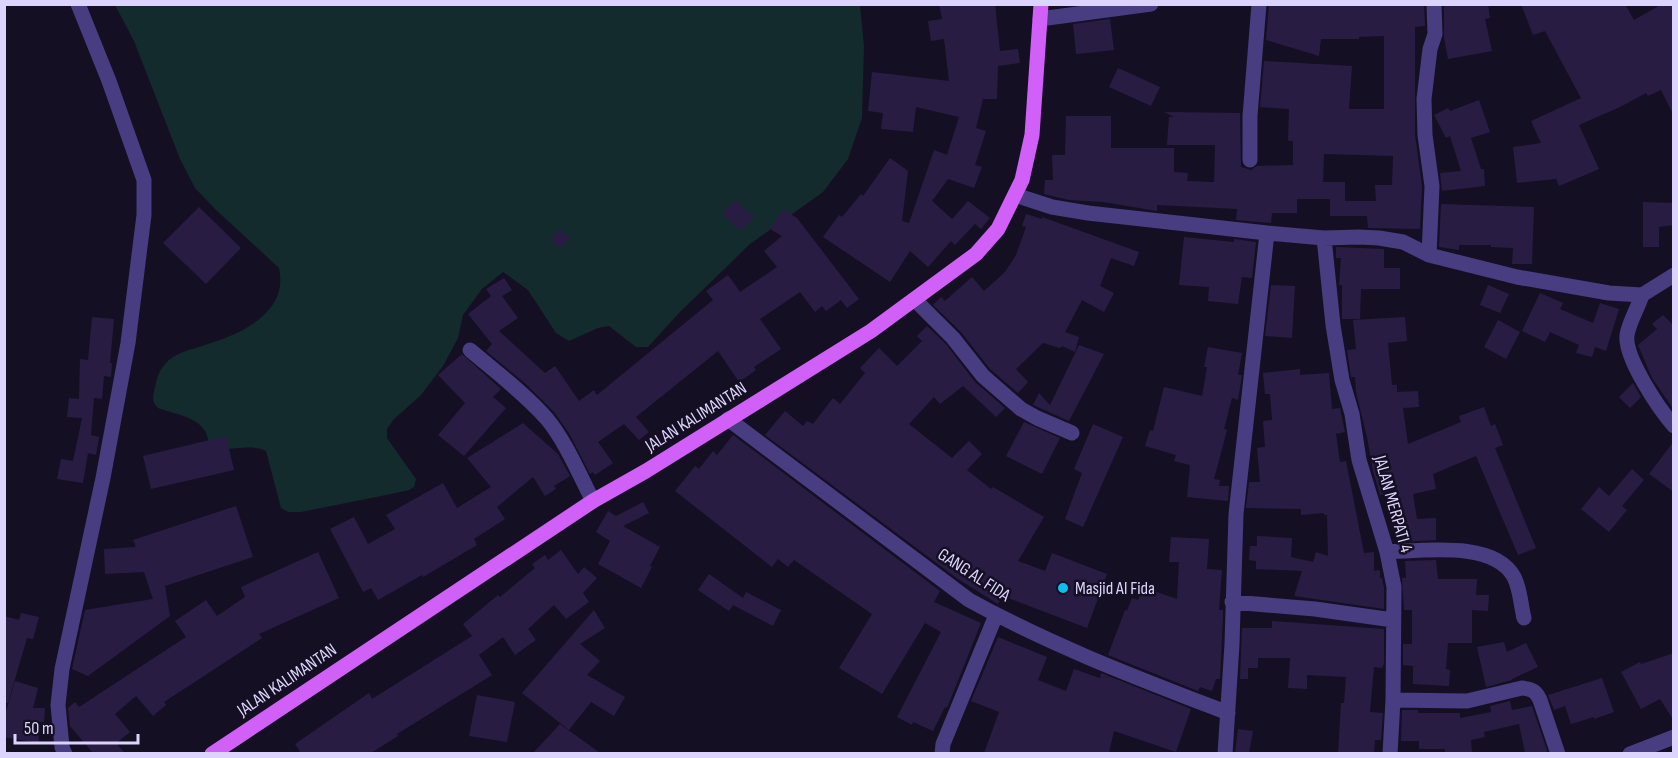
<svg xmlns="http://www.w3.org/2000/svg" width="1678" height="758" viewBox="0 0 1678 758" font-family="'Sofia Sans Condensed',sans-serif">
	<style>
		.green { fill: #132b2d }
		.building { fill: #291c43; fill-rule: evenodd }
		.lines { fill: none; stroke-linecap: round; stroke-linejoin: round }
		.minor { stroke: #473d80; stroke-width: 15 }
		.major { stroke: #d060f7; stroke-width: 15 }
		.poi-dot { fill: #0cbff1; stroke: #150f23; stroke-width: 2 }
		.labels { text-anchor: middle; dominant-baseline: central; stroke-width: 5; stroke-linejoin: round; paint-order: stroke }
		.street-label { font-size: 18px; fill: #ddd4fd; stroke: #150f23 }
		.poi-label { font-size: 18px; fill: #ddd4fd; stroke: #150f23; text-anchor: start }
	</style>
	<rect width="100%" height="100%" fill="#150f23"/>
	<path class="green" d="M115,5H860L864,46L862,118L848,159L823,192L750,244L679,313L648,347H636L609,326L598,328L569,341L556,333L528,290L503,272L482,289L463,315L458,338L443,366L421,395L394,419L387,429V438L416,479L414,487L409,490L386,495L301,512H288L281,508L266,451C246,442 229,455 209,444C206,417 180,416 158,408C151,402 153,396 155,387C157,378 159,370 166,363C174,354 188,350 199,347C226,338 253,330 271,307C280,296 282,282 279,268L215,209L195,188L180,159L134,41Z"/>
	<path class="building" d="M939,4H995L1000,51L1018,49L1020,63L998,66L997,99H983L976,128L986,131L975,165L982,167L974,188L948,179L932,201L952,219L968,201L990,218L981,229L975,224L955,245L951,241L928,267L910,251L890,282L823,237L839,215L842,217L861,194L863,196L890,158L908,171L902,221L909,223L934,150L947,155L959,117L916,107L913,132L881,129L883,113L868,111L872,72L949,81L944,39L931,41L928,21L942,19Z
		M1269,4H1424L1425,26L1415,27V135L1422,186L1420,229L1368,228L1367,216H1330V199H1297V213H1272L1271,223L1236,220L1237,209L1157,205V211L1103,202L1069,200L1044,194L1045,180H1053L1052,155H1065L1066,116H1111V148H1174V172L1188,173L1187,181L1214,182L1215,145H1167L1169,117H1174L1164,112L1240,113L1241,167L1251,170L1257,166L1293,165V141H1288L1289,109L1260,107L1264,61L1352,66L1349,109H1384V36L1359,37V39H1321L1319,56L1266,40ZM1324,154L1393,156L1392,185H1375L1376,201H1345V182H1323Z
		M1444,4H1488L1490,18L1485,19L1492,51L1448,59L1444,38Z
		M1521,4H1625L1634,20L1662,4H1674V116L1661,90L1648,96L1646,93L1620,107L1579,125L1599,169L1559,186L1556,179L1517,183L1513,147L1541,143L1531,121L1581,98L1545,31L1533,35Z
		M1110,19L1114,50L1076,54L1073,24Z
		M1118,68L1160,87L1151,106L1109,87Z
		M1479,100L1490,132L1471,138L1481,169H1484L1485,186L1442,191L1440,173L1461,171L1450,136L1446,138L1434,115L1448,108L1450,111Z
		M736,200L754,218L740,231L722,213Z
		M1643,202L1674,203V225L1659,227V247H1643Z
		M1441,204L1534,207L1532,264H1512L1513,248L1491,247V245H1459V250L1439,247Z
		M199,207L241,248L206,284L163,243Z
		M783,209L797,218L859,299L847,308L841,300L826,311L822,306L815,312L800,292L760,319L781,349L754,367L756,370L739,382L718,351L636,417L649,432L639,440L624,424L598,442L613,463L595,475L593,472L590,474L569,433L554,412L526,384L486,351L492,344L468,314L491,296L486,289L504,278L512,290L502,296L518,318L499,331L545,373L555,366L579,401L594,390L597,395L713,300L706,291L728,275L740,292L777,267L764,251L782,236L770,229Z
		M1026,214L1042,219V217L1139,252L1134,266L1111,258L1100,286L1114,293L1104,312L1082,300L1065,332L1079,337L1075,352L1062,346L1060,348L1043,343L1016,369L1028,382L1018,393L990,369L961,332L933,305L941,297L945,301L972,277L984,291L1005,272L1016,255L1026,227L1022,226Z
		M560,229L570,238L560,248L550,239Z
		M1184,237L1234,242V239L1256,242L1252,278L1242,277L1238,304L1208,301L1209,287L1179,285Z
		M1336,247L1384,249V268H1400V289H1361L1360,319H1342V285H1339L1341,258H1336Z
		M1271,285L1295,286L1292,338L1265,336Z
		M1488,285L1509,294L1500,313L1480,305Z
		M1540,293L1563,303L1560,309L1593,323L1600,303L1619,309L1606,351L1595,347L1592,357L1576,353L1579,345L1550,332L1545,342L1522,331Z
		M1663,315L1674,326V410L1652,378L1638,345L1657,329L1652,324Z
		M92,317L114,319L110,363H112L111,377L104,376L102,399L94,398L91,435L99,437L96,455L88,453L83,483L57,479L61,459L73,461L82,418L67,417L69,398L79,399L80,359L88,360Z
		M1405,317L1407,341L1388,343L1392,385H1397V392L1418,391L1419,407L1403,408L1408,444L1461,422L1459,416L1484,407L1491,426L1495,424L1503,445L1495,448L1536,548L1518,555L1476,456L1433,474L1436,489L1413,494L1417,519L1436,518V540L1401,542V525H1404L1400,497L1389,499L1388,493L1380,495L1373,471L1367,437L1356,392L1355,377H1351L1347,350L1356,349L1353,320Z
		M1498,320L1520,332L1506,359L1484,347Z
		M927,326L946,344L975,382L1005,408L996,417L963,386L940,404L934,397L909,424L952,458L969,441L982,454L967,470L991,489L993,487L1044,517L1018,561L1045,571L1052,553L1107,574L1087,628L1003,596L998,604L958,579L765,435L785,411L803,426L807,421L813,424L833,398L840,404L865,373L860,368L879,348L897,366L922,341L917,336Z
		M1079,345L1104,354L1069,421L1033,405L1039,393L1050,405Z
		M1208,347L1242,353L1238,375H1242L1238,400L1232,398L1224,429L1227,430L1214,479L1220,480L1219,486H1229L1228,501L1187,497L1190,465L1174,461L1176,455L1145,446L1150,430L1153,431L1164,387L1202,396L1207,367H1204Z
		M462,354L501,389L493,397L506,408L464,456L438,435L465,403L438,375Z
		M1300,369V375L1329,373L1332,409L1340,408L1345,432L1336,434L1340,462L1346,461L1364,553L1374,552V571L1380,570V578H1382L1384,588V609L1294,596L1302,571L1256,569V561L1249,560L1250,546H1257V536L1292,538L1291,557L1313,562L1316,552L1328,556L1327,515H1324V513L1301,515V509L1246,508L1249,482H1260L1257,448L1265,447L1263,421L1272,420L1270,394H1265L1263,373Z
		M1633,383L1641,397L1630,408L1619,397Z
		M1024,422L1060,438L1042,474L1006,456Z
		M523,423L558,454L570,476L554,486L556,489L545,496L533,477L497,507L505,519L474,539L477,545L423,577L422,575L378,600L371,588L363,592L330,529L354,517L368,544L395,529L386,515L443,483L457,508L491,487L467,458Z
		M1093,424L1123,437L1083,527L1065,519L1082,473L1074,469Z
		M733,435L940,591L934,602L981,623L947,708L945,707L933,731L913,722L912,725L897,717L941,632L925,623L882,694L839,668L872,614L794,560L788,567L778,559L772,567L675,491L695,466L699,469L713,451L717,455Z
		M226,436L234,470L151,489L143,456Z
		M1674,441V492L1649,474Z
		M1632,469L1644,480L1622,506L1627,510L1609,532L1581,509L1599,487L1609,496Z
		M643,502L649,513L623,526L660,547L650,566L652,567L641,588L598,564L610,541L596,532L608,511L616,516Z
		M236,506L253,557L165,586L170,616L88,676L72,669L85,610L153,599L144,572L105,574L104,549L136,547L133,540Z
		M1171,537L1209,539L1207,569L1222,570L1219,610H1223V616L1220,679H1216L1212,691L1200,687L1198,691L1108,655L1125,610L1127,611L1132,598L1138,600L1142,587L1177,599L1179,562H1169Z
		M561,550L578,574L584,567L597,578L583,593L589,602L566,619L554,605L528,629L536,640L515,655L503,637L479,655L492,675L397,734L398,736L371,753H301L295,744L369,693L372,699L472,636L463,624L498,595L500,597L535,568L532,564L545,555L548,560Z
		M318,552L339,598L259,634L262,638L164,702L166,705L153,716L136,696L115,714L130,732L116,743L125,753H93L70,726L68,708L75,702L79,707L186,637L175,621L206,600L217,616L245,597L241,587Z
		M1436,560L1438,579H1477L1476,595H1489L1488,611L1472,610V643H1448L1446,669L1450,670L1449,686L1413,684V666L1403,665V644H1412V610H1404L1402,578H1406L1405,561Z
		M709,574L743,598L746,592L781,610L773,626L733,605L729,611L698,590Z
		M594,610L605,628L580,644L600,661L587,675L625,697L614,716L591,702L569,730L522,693Z
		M21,613L39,617L33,639L27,638L8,703L4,702V616L19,620Z
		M1272,621L1384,629V664L1382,668L1374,667L1370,712L1383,713L1381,740H1375L1374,753H1338L1341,703H1344L1346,677L1307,675V689L1288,688L1290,658H1258V668H1248V679H1240L1242,628H1272Z
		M998,637L1047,657L1038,680L1066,691L1074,669L1100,678L1101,673L1191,709L1176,752L1114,731L1109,753H984L999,712L971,701Z
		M1504,642L1507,652L1526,643L1538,667L1512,679V680L1486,687L1477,647Z
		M1674,653V721L1660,699L1641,709L1621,672L1640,662L1641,664Z
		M1602,678L1614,712L1594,719V717L1571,724L1565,706L1554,710L1548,695Z
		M15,681L38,688L33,708H45L44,722H38L39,743L4,737V718Z
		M477,695L515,702L507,742L469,736Z
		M1510,701L1512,710L1532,706L1548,753H1525L1519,724L1484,732L1485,737L1471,740L1472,753H1445V749H1419V741H1401L1402,710H1418V713H1460V718L1491,712L1490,706Z
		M560,724L600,753H533Z
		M1238,729L1253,731L1249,753H1235Z"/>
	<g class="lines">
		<path class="minor" d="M1040,19L1151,4
			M1250,160V116L1259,4
			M1015,195L1052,207L1088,213L1267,233L1324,238L1359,237L1379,238L1403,242L1429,255L1517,277L1609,293L1642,295L1674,275
			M1324,238L1333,325L1342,380L1352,414L1359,460L1387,552L1394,587L1393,700L1390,754
			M1429,255L1432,186L1425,135L1424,99L1430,49L1435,34L1434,4
			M1642,295C1638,308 1629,322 1627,335C1624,357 1659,409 1674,426
			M915,300L953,338L983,376L1021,409L1037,418L1072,433
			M470,350C496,372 524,393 547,419C566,442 579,474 593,501
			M728,419L969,600C1052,646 1140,679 1228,713
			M1387,552C1422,551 1494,540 1514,577C1520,588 1521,606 1524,618
			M1232,602L1315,609L1393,620
			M1393,700L1467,701L1522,688C1532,689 1536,691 1540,700L1558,754
			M65,754L62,747L58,705L62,669L103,478L128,343L144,215V180L109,81L78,4
			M942,754L943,744L996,615
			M1225,754L1232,644L1236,514L1267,233
			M1630,754L1674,737"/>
		<path class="major" d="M212,754L593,501L646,471L871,331L976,254L998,229L1022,180L1032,135L1041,4"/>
	</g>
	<circle class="poi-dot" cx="1063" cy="588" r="6"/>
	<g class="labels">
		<g class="street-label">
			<text transform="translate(696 417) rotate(-32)">JALAN KALIMANTAN</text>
			<text transform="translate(1393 504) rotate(74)">JALAN MERPATI 4</text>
			<text transform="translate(974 575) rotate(33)">GANG AL FIDA</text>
			<text transform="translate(287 680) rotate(-34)">JALAN KALIMANTAN</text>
		</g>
		<g class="poi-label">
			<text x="1075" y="588">Masjid Al Fida</text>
		</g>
	</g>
	<rect width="1678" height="758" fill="none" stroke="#ddd4fd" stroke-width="12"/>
	<path d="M15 734v9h123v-9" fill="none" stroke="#ddd4fd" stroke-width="3"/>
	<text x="24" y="734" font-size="18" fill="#ddd4fd" stroke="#150f23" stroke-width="4.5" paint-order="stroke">50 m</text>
</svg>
